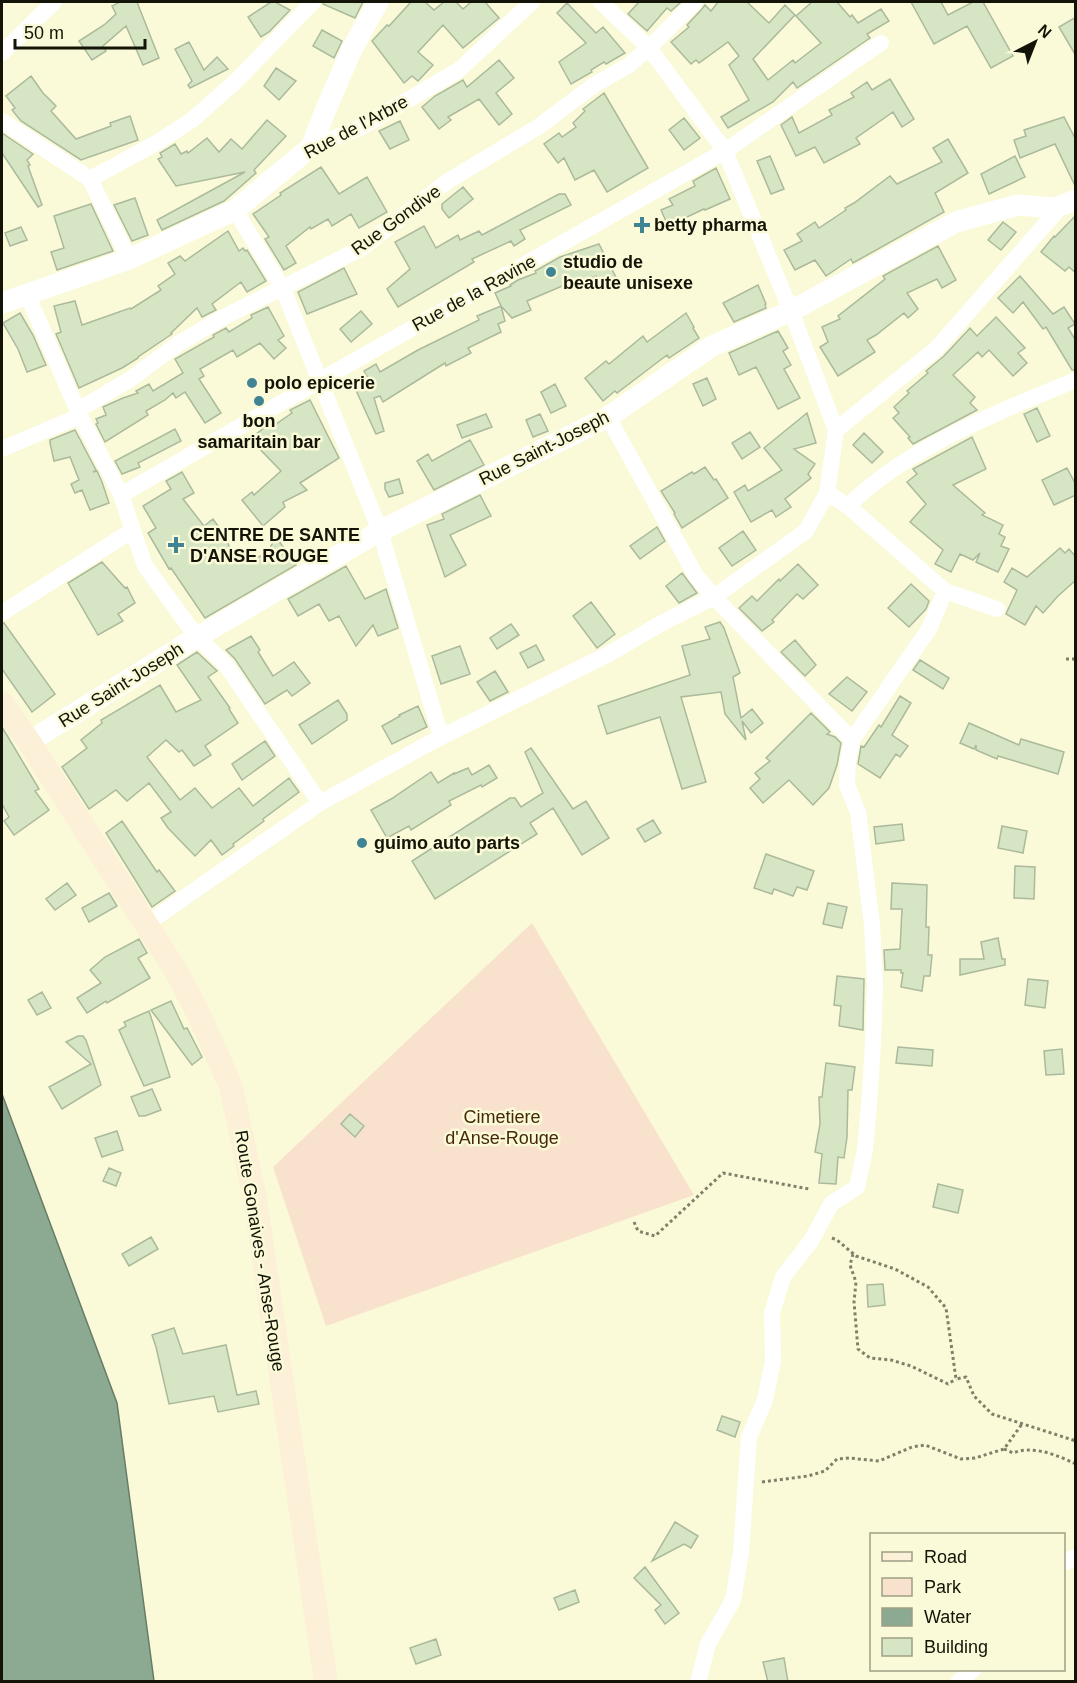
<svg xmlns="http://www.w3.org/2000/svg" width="1077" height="1683" viewBox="0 0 1077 1683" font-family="Arial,sans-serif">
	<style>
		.green { fill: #f9e2cd }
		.water { fill: #8ca991; stroke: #687c68; stroke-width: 1.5 }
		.building { fill: #d6e6c4; stroke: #abb99c; stroke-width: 1.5 }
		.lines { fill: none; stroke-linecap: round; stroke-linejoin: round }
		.path { stroke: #80806a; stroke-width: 3; stroke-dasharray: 3 3; stroke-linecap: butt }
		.minor { stroke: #fff; stroke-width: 16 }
		.tertiary { stroke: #fff; stroke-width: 21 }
		.secondary { stroke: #fcf0d8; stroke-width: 24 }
		.poi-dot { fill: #408393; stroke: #fafad8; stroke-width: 2 }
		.labels { text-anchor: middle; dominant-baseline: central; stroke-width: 5; stroke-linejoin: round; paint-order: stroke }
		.street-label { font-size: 18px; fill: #131307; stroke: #fafad8 }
		.poi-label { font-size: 18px; font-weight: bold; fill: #131307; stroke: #fafad8; text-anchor: start }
		.park-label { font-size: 18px; fill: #462808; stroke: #fafad8 }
	</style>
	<rect width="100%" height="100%" fill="#fafad8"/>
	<path class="green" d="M532,923L694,1195L326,1326L273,1167Z"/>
	<path class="water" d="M2,1094L117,1403L154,1681H2Z"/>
	<path class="building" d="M120,2H137L159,58L143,65L126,26L103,46L106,51L92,60L79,41L104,25L116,14L112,6Z
		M271,2H275L290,10L269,32L261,37L248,17Z
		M323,2H363L355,18L323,4Z
		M411,2H425L434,10L444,2H456L463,9L471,2H485L499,18L463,48L443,25L418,52L433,65L418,81L412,76L404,83L372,41L387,25L389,26Z
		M639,2H681L671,11L667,8L647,31L628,14Z
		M718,2H747L769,23L785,5L795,15L753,59L768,80L793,60L795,63L821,43L796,16L812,2H837L850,17L852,15L858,23L881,9L889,21L867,34L870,38L867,40L797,88L793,82L773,102L728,128L721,117L749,100L729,65L739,56L728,42L699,63L696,60L691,64L671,42L689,27L687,25L702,9L705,5L711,11Z
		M911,2H941L948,15L973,2H983L1013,56L991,68L967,26L934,44Z
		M567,3L596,33L603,27L625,53L606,64L604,62L591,70L592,72L571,84L559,62L586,43L557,13Z
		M1076,17V56L1059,27Z
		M322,30L342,41L334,58L313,46Z
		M189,42L204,70L217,57L228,69L190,88L188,85L192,81L175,49Z
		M499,60L514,78L496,93L512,114L499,125L479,99L448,117L451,120L439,129L422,107L435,96L463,80L467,87Z
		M276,68L296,81L279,100L264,86Z
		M31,76L43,93L56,106L51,111L76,139L111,126L110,123L130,116L138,140L81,160L21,121L12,110L15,108L6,96Z
		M890,79L914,119L902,127L893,112L856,138L860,144L824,163L815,147L796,156L781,125L792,117L799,133L832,115L829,110L854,97L851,93L867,82L872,90Z
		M604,93L648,168L607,192L594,170L575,180L564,158L558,163L544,144L559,133L562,137L576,127L573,123L585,111L583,109Z
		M1064,117L1076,140V188L1055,144L1020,158L1014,140L1026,136L1024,130Z
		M684,118L700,138L684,150L669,130Z
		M267,120L286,136L254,170L256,173L224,201L162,230L157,220L245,172L176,186L158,159L162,157L160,153L175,144L181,154L187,151L188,153L207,138L219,152L231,139L242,149Z
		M400,121L409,140L390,149L379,131Z
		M2,133L33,154L27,160L30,165L28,166L42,205L38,207L2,153Z
		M948,139L968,173L935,193L944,212L853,263L851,259L826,276L815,260L795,270L784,250L802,241L797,234L815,222L819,228L846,210L845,208L854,203L890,176L897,184L942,162L933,148Z
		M770,156L784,189L771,194L757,161Z
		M1015,156L1025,177L989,194L981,174Z
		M321,167L339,194L367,177L387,212L359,228L351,214L332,226L328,219L311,229L310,227L286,246L296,263L284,270L265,239L269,237L253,214L281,195L280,193Z
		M716,168L730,199L705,210L704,209L668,226L661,210L673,205L669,199L695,186L693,181Z
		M463,187L473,199L449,218L442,209V204Z
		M559,194H565L571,205L520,230L525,239L514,246L511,241L472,259L474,262L398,307L387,289L410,269L395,242L424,226L436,248L458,235L460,240L479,231L482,235Z
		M135,198L148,235L132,241L114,205Z
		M91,204L113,251L57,270L51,252L64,248L54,216Z
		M1076,215V273L1069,267L1065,271L1041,252L1054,236L1055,237Z
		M1003,222L1016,232L1001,250L988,240Z
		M21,227L27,240L10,246L5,233Z
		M228,231L239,251L243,248L245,251L247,250L266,281L247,292L241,282L212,304L216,310L202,317L197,308L171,333L172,334L138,357V358L122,368L79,388L56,334L61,332L54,306L75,301L82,325L130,308L131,309L161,290L158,286L175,274L168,263L180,256L185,261Z
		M599,244L617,279L608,288L596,276L575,284L574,281L527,301L531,310L512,318L501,306L505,321L498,324L501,332L468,348L471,353L446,366L445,363L383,402L380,396L374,398L384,431L376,434L354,386L369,380L364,371L376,364L380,372L418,350L479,320L477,316L501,306L495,293L511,286L510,285L518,280L536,273L535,271L560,257Z
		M938,246L956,280L942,288L937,279L907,293L918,309L908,318L904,313L876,335L867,340L875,352L838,376L820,347L828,342L822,327L840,319L838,316L885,279L883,276Z
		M344,268L357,294L307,314L298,292Z
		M1020,276L1053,314L1064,307L1075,324L1068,328L1076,341V370H1072L1046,327L1043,329L1023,302L1013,313L998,298Z
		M758,285L766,304L765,305L766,308L734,322L723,303Z
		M268,307L284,336L278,340L286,348L274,359L260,343L237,357L233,350L200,369L204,376L199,379L221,413L205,423L185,392L176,398L173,393L165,400L146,411L148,415L105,442L96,424L98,423L96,419L106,415L103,407L123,398L138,393L136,391L149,384L153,391L183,373L175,359L214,337L213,335L226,328L229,332L252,318L251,315Z
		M361,311L372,324L351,342L340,329Z
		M20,313L33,335L46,365L27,372L18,349L3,323Z
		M686,313L694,327L693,328L699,338L669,358L667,355L617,393L615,391L603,401L585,378L606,361L609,364L643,336L647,342Z
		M996,317L1025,348L1018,353L1027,363L1013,376L989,350L982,357L978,352L953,375L975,397L970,403L977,410L913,444L908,438L910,437L893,418L899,413L894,407L909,393L907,391L928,373L926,371L944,356L970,328L977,336Z
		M778,331L788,348L783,351L791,365L784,369L800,398L778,409L756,367L739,375L729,353Z
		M707,378L716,399L703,406L693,384Z
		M555,384L566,406L551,413L541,392Z
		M310,400L339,458L300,483L307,490L283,502L285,507L263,526L242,500L252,492L254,495L281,471L250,439L270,423L273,426L292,413L290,410Z
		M1037,408L1050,436L1037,442L1024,414Z
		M807,413L816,443L794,449L815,464L808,474L811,478L785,499L791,507L776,517L772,510L751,522L734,492L745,485L748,491L782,470L764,448Z
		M486,414L492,427L462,438L457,425Z
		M540,414L548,431L533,437L526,420Z
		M175,429L181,441L138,463L140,467L122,474L115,461Z
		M75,430L96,470L93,472L97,471L102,482L109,503L90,510L82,490L75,493L71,484L79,480L70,457L54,461L50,443V440Z
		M750,432L760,447L742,459L732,443Z
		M864,433L883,452L872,463L853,445Z
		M972,437L986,469L953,485L985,513L982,515L1003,525L999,534L1005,537L1001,546L1009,549L998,572L976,562L980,553L973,560L960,554L951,572L935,564L943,550L910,522L926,504L907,482L917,474L913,469Z
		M470,440L484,465L434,490L417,461L428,454L432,461Z
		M705,467L714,480L716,479L728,498L682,528L674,514L675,513L661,491L692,472L694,474Z
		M1067,468L1076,485V495L1054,505L1042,480Z
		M182,472L194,493L183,499L204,526L213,519L226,537L234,561L245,556L248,562L267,553L276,537L296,565L205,618L171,568L169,569L148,533L156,528L143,506L171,489L166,481Z
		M399,479L403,493L389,497L385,489V483Z
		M480,495L491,516L450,535L466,565L445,577L427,525L444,519L442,514Z
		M657,527L665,541L640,559L630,546Z
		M743,531L756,550L732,566L719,548Z
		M1060,548L1065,553L1069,549L1076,557V580L1058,596L1043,613L1036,606L1025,625L1006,614L1017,590L1004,582L1012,568L1027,577Z
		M102,562L125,588L127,587L135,603L118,614L123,621L98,635L68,583Z
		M798,564L818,585L803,599L797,594L772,620L774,622L762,631L739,608L752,596L757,601L779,579L780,581Z
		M346,566L365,599L386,589L398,628L378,636L373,625L356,646L339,616L329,621L319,604L298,616L288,599Z
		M682,573L697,593L679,603L666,586Z
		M911,584L929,601L926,609L909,627L888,608Z
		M591,602L615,634L597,648L573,616Z
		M720,622L724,628L740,673L733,677L741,718L752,709L763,723L751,733L742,721L746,740L725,714L721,692L681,697L706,782L682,789L660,717L607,734L598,706L690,675L682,646L710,639L705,627Z
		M2,623H4L55,694L32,712L2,669Z
		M511,624L519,635L497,649L490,638Z
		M251,636L260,650L258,652L273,676L294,662L310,683L292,696L287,690L265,704L235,659L226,650Z
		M795,640L816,665L805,676L781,652Z
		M536,645L544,660L528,668L520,653Z
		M460,646L470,674L441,684L432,656Z
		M197,652L217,671L208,677L230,708L229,709L238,723L205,746L211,755L194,766L182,750L179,752L166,740L147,757L180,800L195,788L212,808L239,788L253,806L289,778L299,792L263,819L264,821L233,844L234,846L222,855L211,840L195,856L168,828L161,818L171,812L149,783L127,801L116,790L89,809L62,767L87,748L81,740L102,723L101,720L160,685L176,712L201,700L177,665Z
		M920,660L949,678L943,689L913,670Z
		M495,671L508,692L490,701L477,682Z
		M847,677L867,692L852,711L829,694Z
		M900,696L911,703L892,735L908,746L900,757L896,754L880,778L858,764L861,746L864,747L879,725L881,727Z
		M338,700L347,714V720L312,744L299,725Z
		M418,706L427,727L392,744L382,726L400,716L399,715Z
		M811,713L830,732L827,734L835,737L841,743L837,765L829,788L813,805L789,780L763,803L750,788L760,779L755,773L770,761L766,758Z
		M969,723L1019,745L1021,739L1064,752L1058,774L998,756L997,759L976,750V745L974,749L960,743Z
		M2,727L39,789L35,791L49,810L14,835L4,821L9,817L2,804Z
		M265,741L275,756L242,780L232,764Z
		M531,748L573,809L586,801L609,838L582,855L553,808L530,823L537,834L435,899L412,861L510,798H515L521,807L543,793L525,752Z
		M489,765L497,778L482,787L481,785L449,801L451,805L411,830L409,826L387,838L371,810L391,799L431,772L438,783L454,773V774L468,768L472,775Z
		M653,820L661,833L645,842L637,829Z
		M122,821L157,872L159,870L175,891L152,907L106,833Z
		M902,824L904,840L876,844L874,827Z
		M1002,826L1027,831L1023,853L998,848Z
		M766,854L814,871L807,890L797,887L793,896L774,889L772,894L754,888Z
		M1015,866L1035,867L1034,899L1014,898Z
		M67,883L76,895L55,910L46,899Z
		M892,883L927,885L926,927H929L928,955H932L930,976H924L922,991L901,987L903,973H901V970H885L884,950L900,949L902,909H891Z
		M109,893L117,906L89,922L82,908Z
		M828,903L847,907L842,928L823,924Z
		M998,938L1002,959H1005V965L960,975V959H984L981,942Z
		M139,939L147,953L138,958L150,978L107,1003L106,1001L87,1013L77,998L101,983L90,970L105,957Z
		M837,976L864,979L863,1030L839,1026L841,1006L834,1005Z
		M1028,979L1048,981L1045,1008L1025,1005Z
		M42,992L51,1008L37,1015L28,1000Z
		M171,1001L184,1029L187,1028L202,1057L192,1065L151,1010Z
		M149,1011L170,1077L144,1086L119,1030L126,1026L124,1022Z
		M78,1036H83L86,1040L101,1085L62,1109L49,1087L91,1064L66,1042Z
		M898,1047L933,1050L932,1066L896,1063Z
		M1062,1049L1064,1074L1046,1075L1044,1051Z
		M826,1063L855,1067L852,1090H848L847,1137L844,1158L838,1157L836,1184L819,1183L822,1154L815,1152L820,1124L819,1097H822Z
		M152,1089L161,1110L145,1116H139L131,1097Z
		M350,1114L364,1126L355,1137L341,1124Z
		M117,1131L123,1150L102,1157L95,1138Z
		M109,1168L121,1173L116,1186L103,1181Z
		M938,1184L963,1190L958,1213L933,1207Z
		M151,1237L158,1249L129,1266L122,1254Z
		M883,1284L885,1305L868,1307L867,1285Z
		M174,1328L183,1354L226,1345L237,1395L256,1391L259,1404L218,1412L214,1396L169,1404L156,1347L152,1335Z
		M722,1416L740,1422L735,1437L717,1430Z
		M675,1522L698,1536L691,1548L684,1544L652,1561Z
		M645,1567L679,1613L665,1624L655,1610L661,1605L634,1578Z
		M575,1590L579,1602L559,1610L554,1598Z
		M436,1639L441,1655L416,1664L410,1648Z
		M784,1658L788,1682H768L763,1662Z"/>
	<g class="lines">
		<path class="path" d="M1066,659H1076
			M634,1222L638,1231L655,1236L723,1173L809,1189
			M832,1238L837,1240L856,1256L895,1269L928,1287L946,1308L956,1379L966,1377L974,1396L992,1414L1076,1441
			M853,1254L850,1265L856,1282L854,1302L858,1349L870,1358L891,1360L911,1366L948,1384L956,1379
			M1004,1449L1013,1453C1033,1445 1057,1455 1076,1464
			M762,1482L808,1476L825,1471L837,1459L849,1458L879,1461L912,1447L925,1445L961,1459L975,1458L1004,1449L1022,1424"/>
		<path class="minor" d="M2,53L54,2
			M2,121L90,179L129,259
			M311,147L360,128L459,70L532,2
			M90,179L158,142L192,120L236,81L313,2
			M235,210L283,289L380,531L441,737
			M27,294L80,416L121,495L145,566L197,637L226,665L320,803
			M78,410L129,380L178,344L222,318L362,248L448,181L538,127L594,85L629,65L649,48L695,2
			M608,417L696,576L714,597L852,740
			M836,430L936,349L1063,204
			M2,449L80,416
			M121,495L319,381L725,151L881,43
			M848,506C907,448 999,411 1076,380
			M945,591L997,609
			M2,613L133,530
			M145,925L320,803L441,737L605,656L662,623L714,597L806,531L827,493L836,430L791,311L725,151L649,48L601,2
			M1064,1563L1076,1557
			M698,1682L708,1644L733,1600L741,1552L749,1437L765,1400L773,1361L772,1313L783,1277L811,1241L831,1204L857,1187L865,1150L869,1105L873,1043L875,984L872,925L858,812L847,785L848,760L852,740L929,629L945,591L848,506L827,493
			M958,1682L973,1670"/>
		<path class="tertiary" d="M2,303L129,259L235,210L311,147L326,109L351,51L378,2
			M29,742L197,637L380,531L608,417L712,346L791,311L956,222L1018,205L1054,208L1076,200"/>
		<path class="secondary" d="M2,703L29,742L178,974L201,1019L231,1087L255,1199L326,1682"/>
	</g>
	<g class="poi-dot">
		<path d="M639 216h6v6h6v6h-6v6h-6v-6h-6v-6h6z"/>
		<circle cx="551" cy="272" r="6"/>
		<circle cx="252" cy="383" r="6"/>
		<circle cx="259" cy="401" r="6"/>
		<path d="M173 536h6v6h6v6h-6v6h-6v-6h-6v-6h6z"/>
		<circle cx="362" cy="843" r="6"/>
	</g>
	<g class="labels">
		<g class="street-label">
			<text transform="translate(356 127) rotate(-28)">Rue de l'Arbre</text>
			<text transform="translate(396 220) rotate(-36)">Rue Gondive</text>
			<text transform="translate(474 293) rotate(-29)">Rue de la Ravine</text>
			<text transform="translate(544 448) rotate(-27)">Rue Saint-Joseph</text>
			<text transform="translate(121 685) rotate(-32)">Rue Saint-Joseph</text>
			<text transform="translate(260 1251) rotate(81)">Route Gonaives - Anse-Rouge</text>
		</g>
		<g class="poi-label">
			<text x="654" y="225">betty pharma</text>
			<text x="563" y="262">studio de<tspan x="563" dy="21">beaute unisexe</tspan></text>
			<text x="264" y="383">polo epicerie</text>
			<text x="259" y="421" text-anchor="middle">bon<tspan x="259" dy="21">samaritain bar</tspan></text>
			<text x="190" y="535">CENTRE DE SANTE<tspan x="190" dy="21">D'ANSE ROUGE</tspan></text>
			<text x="374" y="843">guimo auto parts</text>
		</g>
		<g class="park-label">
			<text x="502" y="1117">Cimetiere<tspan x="502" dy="21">d'Anse-Rouge</tspan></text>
		</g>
	</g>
	<rect width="1077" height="1683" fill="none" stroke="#131307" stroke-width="6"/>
	<rect x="870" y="1533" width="195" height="138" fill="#fafad8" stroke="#9e9e84" stroke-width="1.5"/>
	<rect x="882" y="1552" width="30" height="9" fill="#fcf0d8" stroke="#9e9e84" stroke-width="1.5"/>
	<text x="924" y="1563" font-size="18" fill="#131307">Road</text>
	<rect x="882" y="1578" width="30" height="18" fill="#f9e2cd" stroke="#9e9e84" stroke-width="1.5"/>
	<text x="924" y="1593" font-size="18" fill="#131307">Park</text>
	<rect x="882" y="1608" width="30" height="18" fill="#8ca991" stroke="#9e9e84" stroke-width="1.5"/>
	<text x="924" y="1623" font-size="18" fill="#131307">Water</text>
	<rect x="882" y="1638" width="30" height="18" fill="#d6e6c4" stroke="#9e9e84" stroke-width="1.5"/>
	<text x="924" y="1653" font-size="18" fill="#131307">Building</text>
	<g transform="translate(1035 42) rotate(42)" stroke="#fafad8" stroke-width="4.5" paint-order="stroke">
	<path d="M0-4.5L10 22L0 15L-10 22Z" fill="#131307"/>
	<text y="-9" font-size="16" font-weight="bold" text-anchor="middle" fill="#131307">N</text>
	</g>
	<path d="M15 39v9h130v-9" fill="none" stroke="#131307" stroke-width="3"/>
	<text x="24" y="39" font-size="18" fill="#131307" stroke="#fafad8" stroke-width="4.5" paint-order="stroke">50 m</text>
</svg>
